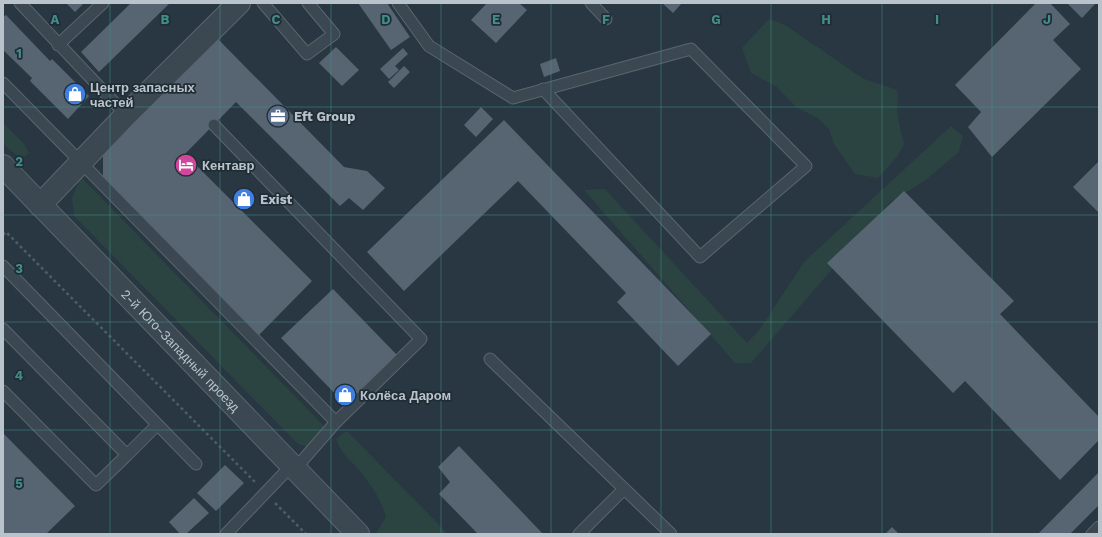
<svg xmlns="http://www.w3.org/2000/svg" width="1102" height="537" viewBox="0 0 1102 537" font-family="'Work Sans',sans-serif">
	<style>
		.green { fill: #2b4442 }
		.building { fill: #566571 }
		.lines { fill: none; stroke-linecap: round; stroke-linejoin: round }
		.service-casing { stroke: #5a666e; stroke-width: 13 }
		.minor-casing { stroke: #5a666e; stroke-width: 24 }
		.path { stroke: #4a605f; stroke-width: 2.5; stroke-dasharray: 3 3; stroke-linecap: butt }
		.service { stroke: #3c4851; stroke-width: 11 }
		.minor { stroke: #3c4851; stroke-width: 22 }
		.grid { fill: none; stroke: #428d8a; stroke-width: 1; stroke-opacity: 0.55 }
		.labels { text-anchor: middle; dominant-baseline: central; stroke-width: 3.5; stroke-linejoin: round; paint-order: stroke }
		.poi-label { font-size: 13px; font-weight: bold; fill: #b9c3cb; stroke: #212d36; text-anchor: start }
		.street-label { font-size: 13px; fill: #b9c3cb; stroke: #212d36 }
		.grid-label { font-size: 13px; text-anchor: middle; font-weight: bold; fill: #428d8a; stroke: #212d36; stroke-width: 3.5; stroke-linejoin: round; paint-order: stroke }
	</style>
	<rect width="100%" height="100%" fill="#283741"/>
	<path class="green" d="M769,19L785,25L864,79L897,90C899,98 897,102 897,109C898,121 901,133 904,144L897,157L878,178L855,174L834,144L829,129L819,119L796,107L777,87L751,73L742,48Z
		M3,123L24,144L29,153L21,159L3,144Z
		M951,126L963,136L959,152L923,182L890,202L751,363H735L584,190L605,189L747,343L760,329L804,262Z
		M81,177L328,430L308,447L298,444L74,216L72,198Z
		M347,431L448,534L376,533L386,517C382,500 369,482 358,469C349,459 340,452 336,439Z"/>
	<path class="building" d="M66,3H84L75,12Z
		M131,3H170L99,72L81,52Z
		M358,3H387L410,37L391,50Z
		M487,3H519L527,10L496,43L471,20Z
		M662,3H682L673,13Z
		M1036,3H1050L1070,24L1053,40L1081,69L992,157L968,127L981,112L955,85Z
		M1067,3H1096L1082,18Z
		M6,15L50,61L52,59L89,96L68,119L30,81L32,78L3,50V17Z
		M216,37L344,167L367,171L385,188L363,210L349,198L340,206L236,102L185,154L312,281L259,335L103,179V151Z
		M336,47L359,70L342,86L319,63Z
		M403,48L408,54L395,66L399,70L389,79L380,69Z
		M556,58L560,71L544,77L540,64Z
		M404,66L410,72L394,88L388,82Z
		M481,107L493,119L476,137L464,125Z
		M504,120L711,334L678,366L617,302L626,293L518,181L404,291L367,252Z
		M1099,161V213L1073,187Z
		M904,191L1014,301L1000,314L1099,417V440L1060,480L965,381L953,393L827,263Z
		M333,289L397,355L346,405L281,338Z
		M3,433L75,506L46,534H3Z
		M459,446L543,534H478L439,494L450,482L438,467Z
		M225,465L244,483L216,511L197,493Z
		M1099,472V505L1070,534H1038Z
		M194,498L209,513L186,534H180L169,522Z
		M892,527L899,534H885Z"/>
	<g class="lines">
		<g class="service-casing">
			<path id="service" d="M20,3L126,115
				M263,3L307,54L334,34L308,3
				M398,3L429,46L513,98L691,49L806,166L700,257L543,89
				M591,3L606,19
				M58,45L103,3
				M3,83L336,422
				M214,125L421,339L336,422L295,469
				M3,266L196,464
				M3,329L127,455L96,485L3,391
				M490,359L671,534
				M127,455L157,425
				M226,534L292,465
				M579,534L624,489
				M1092,534L1099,527"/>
		</g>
		<g class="minor-casing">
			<g id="minor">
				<path id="s1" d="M3,166L358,534"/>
				<path d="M40,205L126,115L239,3"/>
			</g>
		</g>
		<path class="path" d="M3,235L6,232L255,482
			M275,503L306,534"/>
		<use href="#service" class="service"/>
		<use href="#minor" class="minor"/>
	</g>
	<path class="grid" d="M110,3V534M220,3V534M331,3V534M441,3V534M551,3V534M661,3V534M771,3V534M882,3V534M992,3V534M3,107H1099M3,215H1099M3,322H1099M3,430H1099"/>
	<defs>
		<g id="shop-disc" transform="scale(1.15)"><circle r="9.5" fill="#3f7fe0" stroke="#212d36"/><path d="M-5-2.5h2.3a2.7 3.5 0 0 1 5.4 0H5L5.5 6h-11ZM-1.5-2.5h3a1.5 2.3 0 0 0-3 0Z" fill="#fff"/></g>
		<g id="office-disc" transform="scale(1.15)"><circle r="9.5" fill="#5c6f8a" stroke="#212d36"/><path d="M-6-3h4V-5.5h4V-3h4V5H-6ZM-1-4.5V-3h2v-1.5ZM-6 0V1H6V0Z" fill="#fff"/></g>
		<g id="hotel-disc" transform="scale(1.15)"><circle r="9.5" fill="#d1479c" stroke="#212d36"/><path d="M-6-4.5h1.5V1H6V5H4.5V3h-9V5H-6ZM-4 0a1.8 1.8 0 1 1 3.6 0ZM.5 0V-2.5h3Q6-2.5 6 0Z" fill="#fff"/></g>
	</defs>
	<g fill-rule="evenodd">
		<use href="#shop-disc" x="75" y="94"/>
		<use href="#office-disc" x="278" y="116"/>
		<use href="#hotel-disc" x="186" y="165"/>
		<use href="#shop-disc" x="244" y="199"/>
		<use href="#shop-disc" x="345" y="395"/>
	</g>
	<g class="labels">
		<g class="poi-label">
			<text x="90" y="87">Центр запасных<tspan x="90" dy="15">частей</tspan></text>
			<text x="294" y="116">Eft Group</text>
			<text x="202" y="165">Кентавр</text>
			<text x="260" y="199">Exist</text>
			<text x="360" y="395">Колёса Даром</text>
		</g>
		<g class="street-label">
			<text stroke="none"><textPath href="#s1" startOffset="256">2-й Юго-Западный проезд</textPath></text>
		</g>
	</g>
	<g class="grid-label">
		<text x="55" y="24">A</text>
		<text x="165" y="24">B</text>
		<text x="276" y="24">C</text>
		<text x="386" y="24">D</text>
		<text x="496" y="24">E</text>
		<text x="606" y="24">F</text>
		<text x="716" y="24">G</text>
		<text x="826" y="24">H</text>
		<text x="937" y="24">I</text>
		<text x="1047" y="24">J</text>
		<text x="19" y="58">1</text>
		<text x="19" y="166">2</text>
		<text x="19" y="273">3</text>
		<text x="19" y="380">4</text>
		<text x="19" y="488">5</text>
	</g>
	<rect width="1102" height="537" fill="none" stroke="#b9c3cb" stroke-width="8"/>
</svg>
